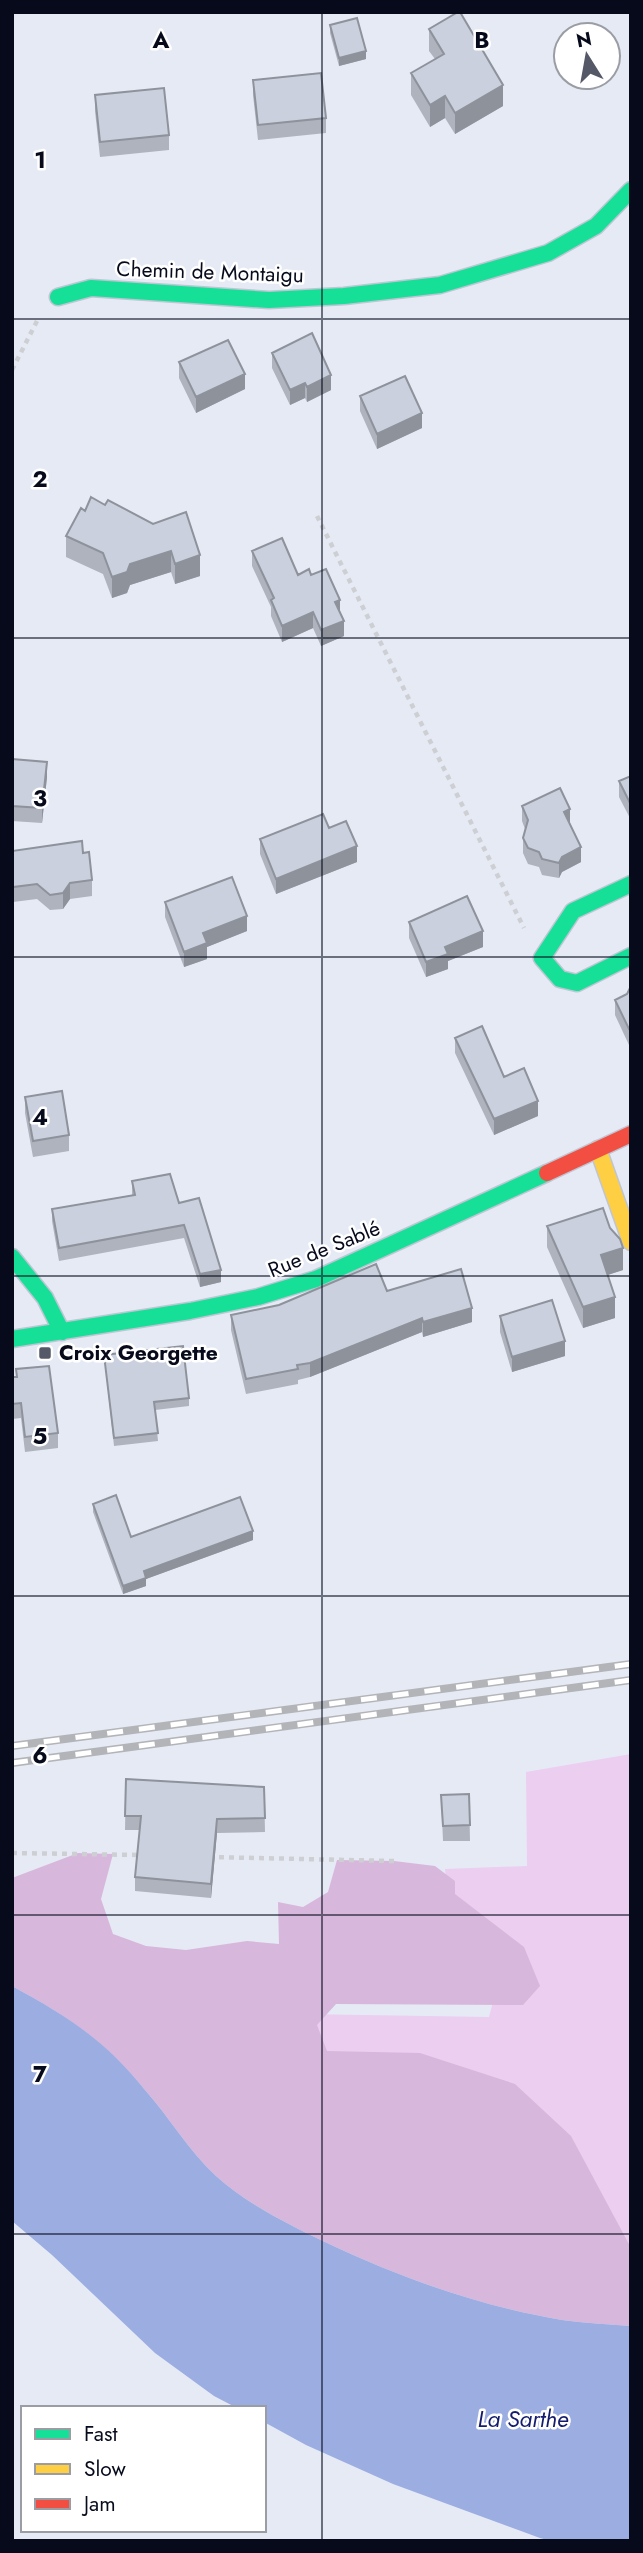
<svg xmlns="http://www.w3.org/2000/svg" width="643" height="2553" viewBox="0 0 643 2553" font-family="Jost,sans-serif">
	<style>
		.green { fill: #eccef0 }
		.forest { fill: #d8b7dc }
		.water { fill: #9cade1 }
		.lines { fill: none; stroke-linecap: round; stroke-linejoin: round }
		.fast-casing { stroke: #bfc5d3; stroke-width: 19 }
		.slow-casing { stroke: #bfc5d3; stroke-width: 19 }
		.jam-casing { stroke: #bfc5d3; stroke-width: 19 }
		.path { stroke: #cdcfd3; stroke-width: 4.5; stroke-dasharray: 5 5; stroke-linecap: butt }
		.fast { stroke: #16e098; stroke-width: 16 }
		.slow { stroke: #ffcf43; stroke-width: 16 }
		.jam { stroke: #f24e42; stroke-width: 16 }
		.rail-casing { stroke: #b3b4b7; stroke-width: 8 }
		.rail { stroke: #fff; stroke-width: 5; stroke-dasharray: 16; stroke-linecap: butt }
		.wall { fill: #aeb3be }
		.shaded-wall { fill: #8d929b }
		.building { fill: #cad0dd; stroke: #8d929b; stroke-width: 2 }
		.grid { fill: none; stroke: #060a1b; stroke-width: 2; stroke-opacity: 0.55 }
		.poi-dot { fill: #545867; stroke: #fff; stroke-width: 2.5 }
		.labels { text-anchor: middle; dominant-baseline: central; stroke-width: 5; stroke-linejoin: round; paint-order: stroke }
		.street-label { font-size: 21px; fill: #060a1b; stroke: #fff }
		.poi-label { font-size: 21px; font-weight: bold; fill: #060a1b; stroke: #fff; text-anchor: start }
		.water-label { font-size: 23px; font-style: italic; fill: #141c6c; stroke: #fff }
		.grid-label { font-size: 23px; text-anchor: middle; font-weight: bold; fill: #060a1b; stroke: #fff; stroke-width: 5; stroke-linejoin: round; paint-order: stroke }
	</style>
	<rect width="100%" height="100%" fill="#e5eaf5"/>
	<path class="green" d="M631,1754V2326L240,2013L489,2017L503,1964L455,1949L445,1869L527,1866L526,1772Z"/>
	<path class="forest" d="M78,1853L113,1854L101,1899L113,1934L146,1946L186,1950L247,1941L279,1944L278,1902L303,1907L328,1892L337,1860L394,1861L435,1866L455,1881V1894L524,1947L540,1986L523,2005L336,2004L317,2025L327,2051L420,2053L515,2084L571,2136L631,2248V2326C608,2324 584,2323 562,2320C479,2306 401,2278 325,2242C288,2224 247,2204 216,2176C188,2150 170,2118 145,2090C104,2040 67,2016 12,1986V1878Z"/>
	<path class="water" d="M12,1986C67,2016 105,2040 145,2090C170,2118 188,2150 216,2176C247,2204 288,2224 325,2242C401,2278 479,2306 562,2320C584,2323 608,2324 631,2326V2541H551L540,2538L393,2484L306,2445L264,2422V2408H237L214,2396L155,2353L52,2255L12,2221Z"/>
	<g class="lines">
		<g class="fast-casing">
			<path id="fast" d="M58,297L91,288L269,300L344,296L440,285L548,253L596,226L631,190
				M631,884L573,911L542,958L560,979L577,983L631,956
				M12,1257L45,1298L62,1332
				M12,1339L190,1311L258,1297L316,1279L547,1173"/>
		</g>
		<g class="slow-casing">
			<path id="slow" d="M598,1149L631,1242"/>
		</g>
		<g class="jam-casing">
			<path id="jam" d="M547,1173L631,1134"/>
		</g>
		<path class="path" d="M12,370L37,321
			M317,516L524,928
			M12,1853L141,1855
			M209,1857L394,1861"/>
		<use href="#fast" class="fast"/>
		<use href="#slow" class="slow"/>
		<use href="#jam" class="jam"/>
		<g class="rail-casing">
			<path id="rail" d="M12,1746L631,1664
				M12,1763L631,1680"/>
		</g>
		<use href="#rail" class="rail"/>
	</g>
	<path class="wall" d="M330,25L366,59L339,66L330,33Z
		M429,29L503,106L455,134L445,118L430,127L411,95V73L435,59L429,51Z
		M253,80L326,118V133L258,140L253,95Z
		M95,95L169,135V150L100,157L95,111Z
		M272,353L331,390L307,402L305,398L290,405L272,368Z
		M179,362L245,389L196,413L179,378Z
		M360,396L422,428L377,449L360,411Z
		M108,500L200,576L175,584L171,572L130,585L127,593L112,598L103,574L66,557V536L105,505Z
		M252,551L298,575H311L340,612L344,636L321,646L313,628L282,642L271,616V607L252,566Z
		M12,759L47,777L42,823L12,821Z
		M631,776V820L619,797V781Z
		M522,806L570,824L581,862L562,872L559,878L542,875L539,867L528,864L523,853V838L525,829L522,821Z
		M329,828L357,862L276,894L260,854V839Z
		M12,851L83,853L92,880V896L70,899L63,909L50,910L37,899L13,902Z
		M165,902L247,931L207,947V959L184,967L165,917Z
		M409,922L483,947L448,961V969L426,977L409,938Z
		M631,986L629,1045L615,1015V1000L627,994Z
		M455,1038L504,1077L538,1116L494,1135L455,1053Z
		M25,1097L69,1135V1151L33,1157L25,1113Z
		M132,1181L179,1203L221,1282L200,1287L184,1238L59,1261L52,1221V1209L132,1195Z
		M547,1226L623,1270L608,1275L615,1318L583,1328L547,1247Z
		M387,1291L472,1322L423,1337L422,1332L310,1377L298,1380V1384L246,1394L231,1330V1315Z
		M500,1316L565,1356L512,1372L500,1332Z
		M104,1355L189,1398V1406L155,1410L158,1441L114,1446Z
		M16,1369L58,1433V1448L25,1452L21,1418L12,1419V1377H16Z
		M93,1504L131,1537L253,1540L146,1579V1586L123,1594L93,1512Z
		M126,1779L264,1787L265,1832L217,1833L211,1898L135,1891V1877L140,1830H125Z
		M469,1794L470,1841H443L441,1795Z"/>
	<path class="shaded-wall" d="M366,51V59L339,66V58Z
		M503,85V106L455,134V113Z
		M445,96V118L430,127V105Z
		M245,374V389L196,413V397Z
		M331,375V390L307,402V387Z
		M305,383V398L290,405V390Z
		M422,413V428L377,449V434Z
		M171,551V572L130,585L127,593L112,598V577L130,564Z
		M200,555V576L175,584V564Z
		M340,600V616L335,602Z
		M313,612V628L282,642V626Z
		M344,621V636L321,646V630Z
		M47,762V777L42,823V808Z
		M570,809V825L564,812Z
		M357,846V862L276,894V879Z
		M581,847V862L562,872L559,878V863L562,857Z
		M70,883V899L63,909V893Z
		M247,916V931L207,947V959L184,967V952L203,933Z
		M483,931V947L448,961V969L426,977V962L445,947Z
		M631,1028V1044L629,1045V1029Z
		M538,1101V1116L494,1135V1119Z
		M623,1248V1270L601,1277V1255Z
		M221,1270V1282L200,1287V1274Z
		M615,1297V1318L583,1328V1307Z
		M472,1308V1322L423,1337V1322Z
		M422,1318V1332L310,1377V1363Z
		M565,1341V1356L512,1372V1357Z
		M253,1531V1540L146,1579V1586L123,1594V1586L144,1571Z
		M217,1819V1833L211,1898V1884Z"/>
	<path class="building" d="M458,12H460L503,85L455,113L445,96L430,105L411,73L444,54L429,29Z
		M357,18L366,51L339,58L330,25Z
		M321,73L326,118L258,125L253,80Z
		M164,88L169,135L100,142L95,95Z
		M312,333L331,375L307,387L305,383L290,390L272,353Z
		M228,340L245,374L196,397L179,362Z
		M405,376L422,413L377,434L360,396Z
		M91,497L105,505L108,500L153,524L186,512L200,555L175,564L171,551L130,564L127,572L112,577L103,553L66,536L81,508L85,511Z
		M282,538L298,575L309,569L311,575L326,569L340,600L335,602L344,621L321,630L313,612L282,626L271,600L274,598L252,551Z
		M12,759L47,762L42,808L12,806Z
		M631,776V805L619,781Z
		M560,788L570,809L564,812L581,847L562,857L559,863L542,859L539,852L528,848L523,838L528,820L522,806Z
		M323,814L329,828L346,821L357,846L276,879L260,839Z
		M82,841L83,853L89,852L92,880L70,883L63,893L50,895L37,884L13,887L12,851Z
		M232,877L247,916L203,933L207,943L184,952L165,902Z
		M467,896L483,931L445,947L448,954L426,962L409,922Z
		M631,986V1028L629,1029L615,1000L627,994Z
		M482,1026L504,1077L524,1068L538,1101L494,1119L455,1038Z
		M62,1091L69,1135L33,1141L25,1097Z
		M170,1174L179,1203L199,1198L221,1270L200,1274L184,1225L59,1248L52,1209L135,1195L132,1181Z
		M603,1208L610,1228L620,1239L623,1248L601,1255L615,1297L583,1307L547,1226Z
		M376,1264L387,1291L461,1269L472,1308L423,1322L422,1318L310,1363L297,1365L298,1369L246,1379L231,1315L279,1305Z
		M552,1300L565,1341L512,1357L500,1316Z
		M183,1346L189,1398L154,1402L158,1433L114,1438L104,1355Z
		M49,1366L58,1433L25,1437L21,1403L12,1404V1377H17L16,1369Z
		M116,1495L131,1537L240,1497L253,1531L144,1571L146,1578L123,1586L93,1504Z
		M126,1779L264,1787L265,1818L217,1819L211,1884L135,1877L141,1816H125Z
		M469,1794L470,1825L443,1826L441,1795Z"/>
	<path class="grid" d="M322,12V2541M12,319H631M12,638H631M12,957H631M12,1276H631M12,1596H631M12,1915H631M12,2234H631"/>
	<rect class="poi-dot" x="38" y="1346" width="14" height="14" rx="3.5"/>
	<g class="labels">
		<g class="street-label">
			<text transform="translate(210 272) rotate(2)">Chemin de Montaigu</text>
			<text transform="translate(324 1249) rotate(-22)">Rue de Sablé</text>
		</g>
		<g class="poi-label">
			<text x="59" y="1353">Croix Georgette</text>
		</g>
		<g class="water-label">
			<text x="523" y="2419">La Sarthe</text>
		</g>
	</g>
	<g class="grid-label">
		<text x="161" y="48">A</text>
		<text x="482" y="48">B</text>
		<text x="40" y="168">1</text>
		<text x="40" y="487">2</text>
		<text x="40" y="806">3</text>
		<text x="40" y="1125">4</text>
		<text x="40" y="1444">5</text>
		<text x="40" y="1763">6</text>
		<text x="40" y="2082">7</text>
	</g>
	<rect width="643" height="2553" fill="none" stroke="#060a1b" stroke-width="28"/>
	<rect x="21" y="2406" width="245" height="126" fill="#ffffff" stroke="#9b9da4" stroke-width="2"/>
	<rect x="35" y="2429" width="35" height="10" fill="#16e098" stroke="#9b9da4" stroke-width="2"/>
	<text x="84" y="2441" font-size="21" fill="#060a1b">Fast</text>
	<rect x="35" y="2464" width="35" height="10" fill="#ffcf43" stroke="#9b9da4" stroke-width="2"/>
	<text x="84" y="2476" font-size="21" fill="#060a1b">Slow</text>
	<rect x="35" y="2499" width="35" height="10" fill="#f24e42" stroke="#9b9da4" stroke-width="2"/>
	<text x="84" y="2511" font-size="21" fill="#060a1b">Jam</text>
	<g transform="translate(587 56) rotate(349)"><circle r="33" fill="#ffffff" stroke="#9b9da4" stroke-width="2"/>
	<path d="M0-5L12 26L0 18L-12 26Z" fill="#545867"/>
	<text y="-10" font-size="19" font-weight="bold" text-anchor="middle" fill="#060a1b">N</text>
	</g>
</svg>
